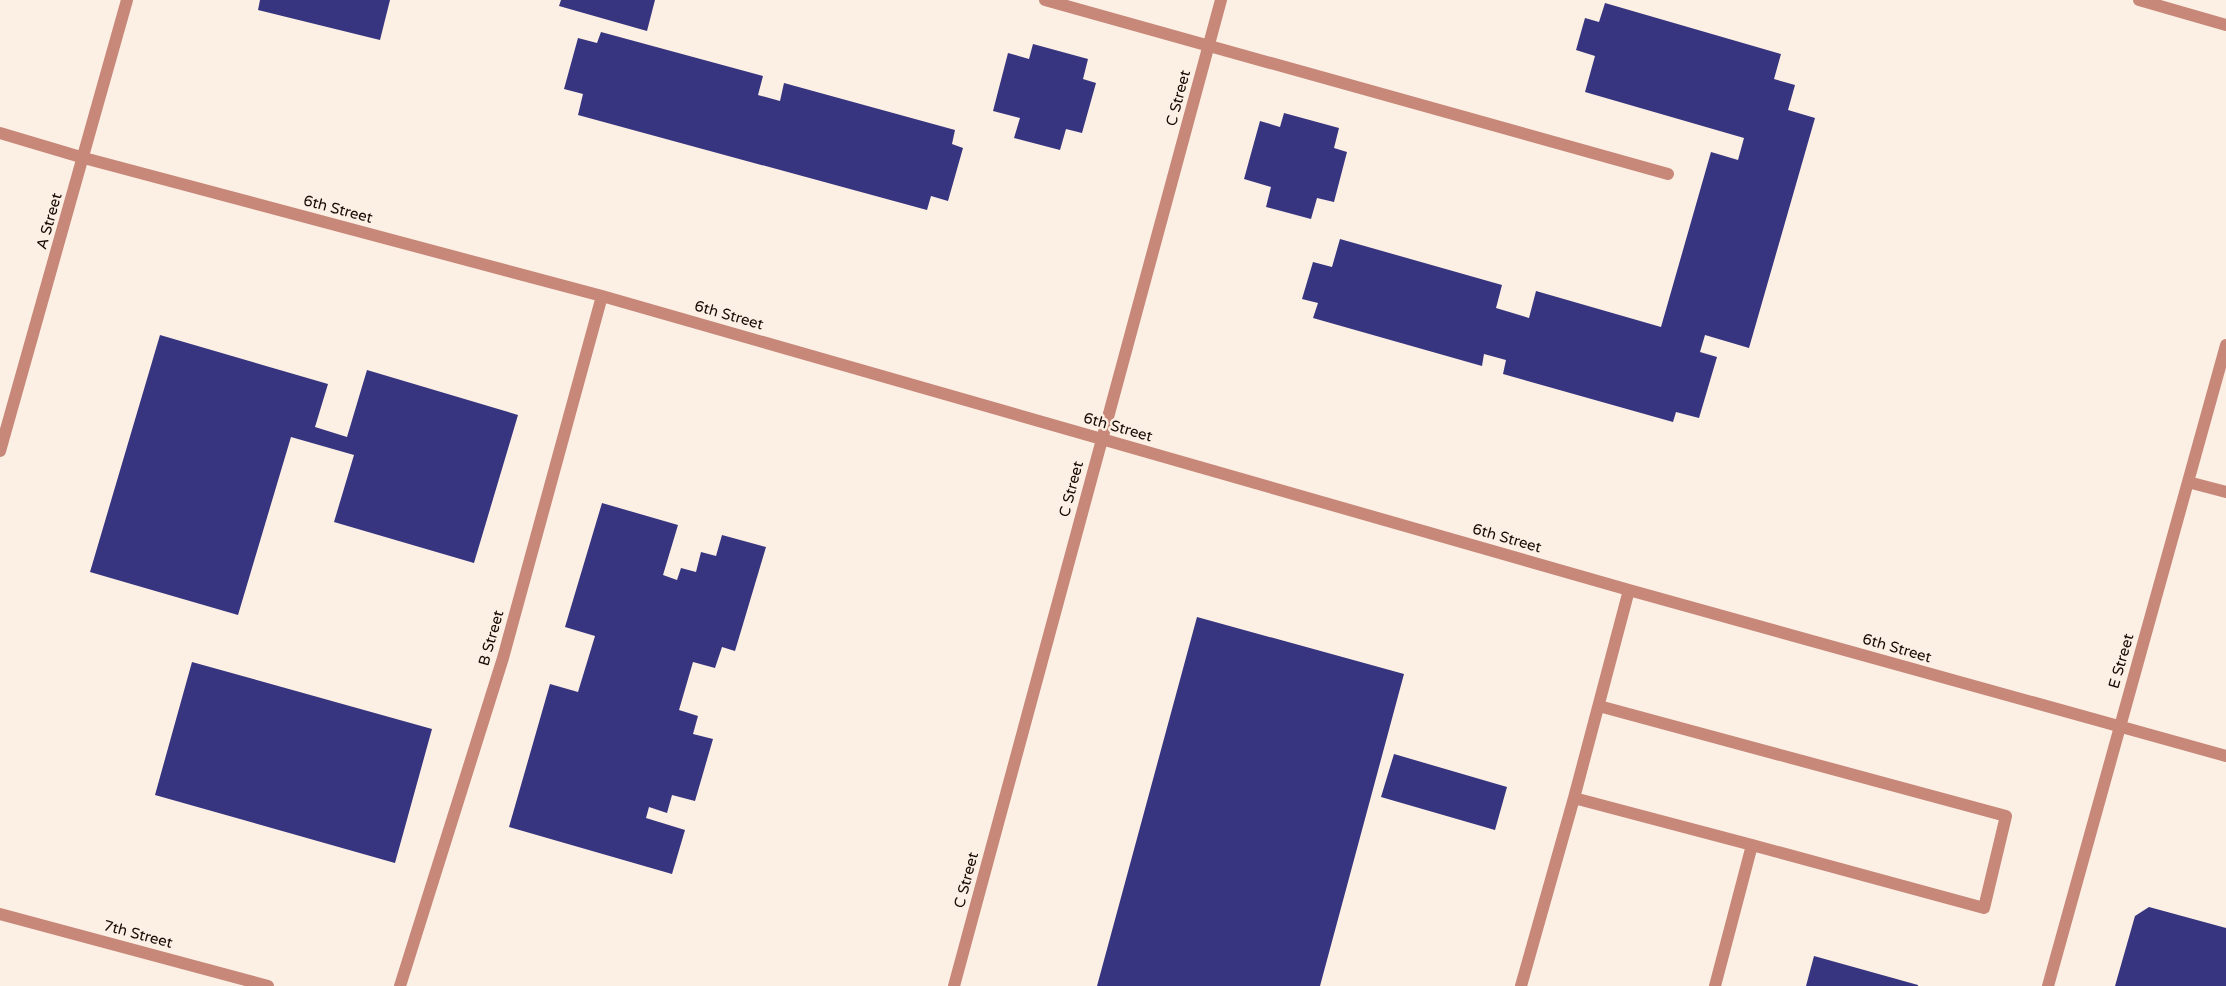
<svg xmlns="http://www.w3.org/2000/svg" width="2226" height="986" viewBox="0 0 2226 986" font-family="'Varela Round',sans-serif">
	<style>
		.building { fill: #37357f }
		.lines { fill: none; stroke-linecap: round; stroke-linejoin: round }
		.minor { stroke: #c78779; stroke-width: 12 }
		.labels { text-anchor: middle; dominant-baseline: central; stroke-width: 5; stroke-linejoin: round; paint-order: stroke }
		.street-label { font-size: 15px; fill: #160b04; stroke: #fcefe4 }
	</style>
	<rect width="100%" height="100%" fill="#fcefe4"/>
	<path class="building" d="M260,0H390L380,40L258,10Z
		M561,0H655L647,31L559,6Z
		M1605,3L1781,54L1774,79L1795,85L1788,110L1815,118L1749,348L1705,335L1700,352L1717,357L1699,418L1676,412L1673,422L1503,374L1506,360L1484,354L1482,366L1313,318L1318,303L1302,299L1313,262L1332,267L1340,239L1502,285L1496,308L1529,318L1536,291L1661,327L1711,152L1738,160L1744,138L1585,92L1595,56L1576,50L1585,18L1599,22Z
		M601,32L763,76L758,95L780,101L784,83L955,130L952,144L963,148L948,201L931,196L927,210L578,115L583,94L564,89L578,38L597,43Z
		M1033,44L1088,59L1083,79L1096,83L1082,133L1066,129L1060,150L1014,138L1020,118L993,111L1008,53L1029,59Z
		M1284,113L1339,128L1334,148L1347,152L1334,202L1317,198L1311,219L1266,207L1271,187L1244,179L1260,121L1280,127Z
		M160,335L328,384L315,427L347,437L367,370L518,415L474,563L334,522L354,455L291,437L238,615L90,572Z
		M602,503L678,525L663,575L677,580L681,568L696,572L701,552L716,556L722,535L766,547L735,651L722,647L715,668L693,662L679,710L698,716L693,734L713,739L695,801L672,795L667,813L649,807L646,818L685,830L672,874L509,827L550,684L578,692L595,636L565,627Z
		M1197,617L1404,674L1320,986H1097Z
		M192,662L432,729L395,863L155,795Z
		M1394,754L1507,787L1495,830L1381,797Z
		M2149,907L2226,928V986H2115L2135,916Z
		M1814,956L1918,985V986H1806Z"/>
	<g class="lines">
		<path class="minor" d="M1045,0L1668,174
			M2139,0L2226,25
			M0,133L84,158L602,296L1629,590L2226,756
			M0,451L127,0
			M2188,482L2226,492
			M1599,706L2006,816L1984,908L1752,845L1715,986
			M1574,798L1752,845
			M0,914L268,986
			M400,986L503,658L602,296
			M954,986L1221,0
			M1521,986L1574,798L1629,590
			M2048,986L2226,345"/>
	</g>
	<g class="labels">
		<g class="street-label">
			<text transform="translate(1178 98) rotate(-75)">C Street</text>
			<text transform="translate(338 209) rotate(15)">6th Street</text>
			<text transform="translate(49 221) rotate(-74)">A Street</text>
			<text transform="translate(729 315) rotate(16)">6th Street</text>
			<text transform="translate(1118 427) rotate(16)">6th Street</text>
			<text transform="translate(1071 489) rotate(-75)">C Street</text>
			<text transform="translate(1507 538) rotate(16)">6th Street</text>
			<text transform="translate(491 638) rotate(-74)">B Street</text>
			<text transform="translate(1897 648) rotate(16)">6th Street</text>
			<text transform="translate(2121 661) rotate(-74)">E Street</text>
			<text transform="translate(966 880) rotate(-75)">C Street</text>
			<text transform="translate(138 934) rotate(15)">7th Street</text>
		</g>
	</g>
</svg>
